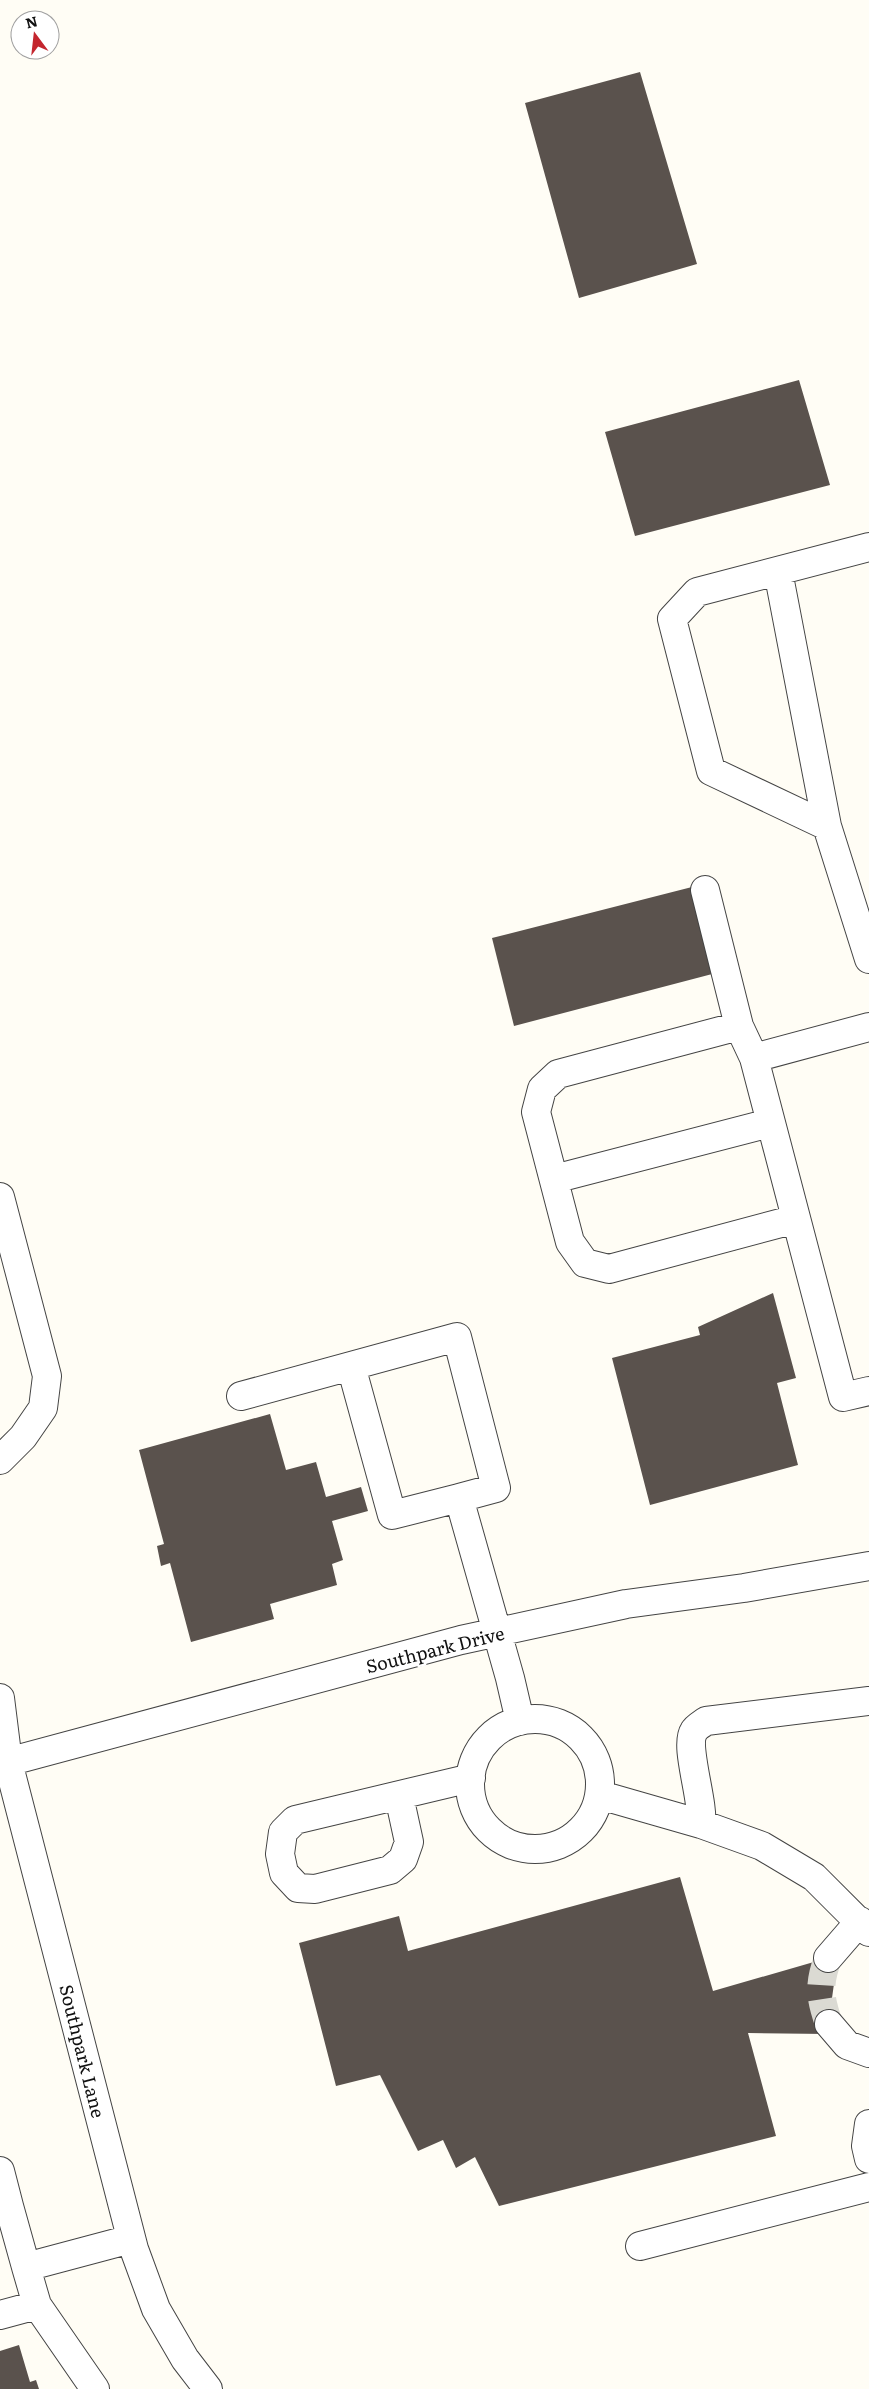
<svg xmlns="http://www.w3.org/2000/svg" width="869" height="2389" viewBox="0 0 869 2389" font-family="Literata,serif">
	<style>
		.building { fill: #5a524d }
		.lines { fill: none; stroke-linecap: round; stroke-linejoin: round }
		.minor-tunnel { stroke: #dbdad3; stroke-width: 28; stroke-dasharray: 28 14; stroke-linecap: butt }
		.minor-casing { stroke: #444; stroke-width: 30 }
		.minor { stroke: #fff; stroke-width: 28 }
		.labels { text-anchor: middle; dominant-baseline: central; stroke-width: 5; stroke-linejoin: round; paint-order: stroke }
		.street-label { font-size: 18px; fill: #111; stroke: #fff }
	</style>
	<rect width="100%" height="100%" fill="#fffdf5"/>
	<path class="building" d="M640,72L697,264L579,298L525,103Z
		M799,380L830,485L635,536L605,432Z
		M692,887L716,973L514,1026L492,938Z
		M773,1293L796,1378L777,1383L798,1465L650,1505L612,1358L700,1335L698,1327Z
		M270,1414L286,1470L316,1462L326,1497L361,1487L368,1511L332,1521L343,1560L332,1564L337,1585L270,1604L274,1619L191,1642L170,1563L161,1566L157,1546L164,1544L139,1450Z
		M680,1877L713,1991L838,1955L827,2034L748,2033L776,2136L499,2206L475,2157L456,2168L443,2140L418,2151L380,2075L336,2086L299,1943L399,1916L408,1951Z
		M19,2345L30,2382L36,2380L39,2389H0V2351Z"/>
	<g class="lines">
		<path class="minor-tunnel" d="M828,1958C818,1985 820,1998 829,2024"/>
		<g class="minor-casing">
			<path id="minor" d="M869,547L697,592L672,619L711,771L827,826L869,959
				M778,571L827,826
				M705,890L739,1026
				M869,1027L754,1058L843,1397L869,1391
				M754,1058L739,1026L558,1074L542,1089L536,1112L570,1242L585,1263L609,1269L796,1219
				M554,1179L770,1123
				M0,1197L47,1376L43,1408L23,1437L0,1460
				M351,1366L392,1515L459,1498
				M241,1396L457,1337L496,1488L459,1498L510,1678L520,1721
				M0,1698L8,1762L134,2249L156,2309L185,2359L208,2389
				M470 1784a65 65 0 1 1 130 0a65 65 0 1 1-130 0Z
				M0,1764L461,1640L626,1604L744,1588L869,1566
				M600,1795L701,1824L762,1846L814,1877L869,1932
				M399,1796L409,1842L403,1859L390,1870L315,1889L298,1888L284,1873L280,1854L283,1832L295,1820L471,1778
				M701,1824C704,1801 684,1746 694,1731C696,1727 702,1724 706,1721L869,1701
				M828,1958L860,1921
				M829,2024L847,2045L869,2053
				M869,2124L866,2146L869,2159
				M0,2171L9,2206L0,2209
				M9,2206L26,2267L131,2239
				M640,2246L869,2187
				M26,2267L37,2305L95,2389
				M0,2315L37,2305"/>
		</g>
		<use href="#minor" class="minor"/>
	</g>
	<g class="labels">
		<g class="street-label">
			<text transform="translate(435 1649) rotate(-14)">Southpark Drive</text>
			<text transform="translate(83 2051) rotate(76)">Southpark Lane</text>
		</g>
	</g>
	<g transform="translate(35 35) rotate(345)"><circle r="24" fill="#ffffff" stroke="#a0a0a0"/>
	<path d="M0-4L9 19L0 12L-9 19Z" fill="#c4262e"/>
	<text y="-8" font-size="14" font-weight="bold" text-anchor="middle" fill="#111111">N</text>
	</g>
</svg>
